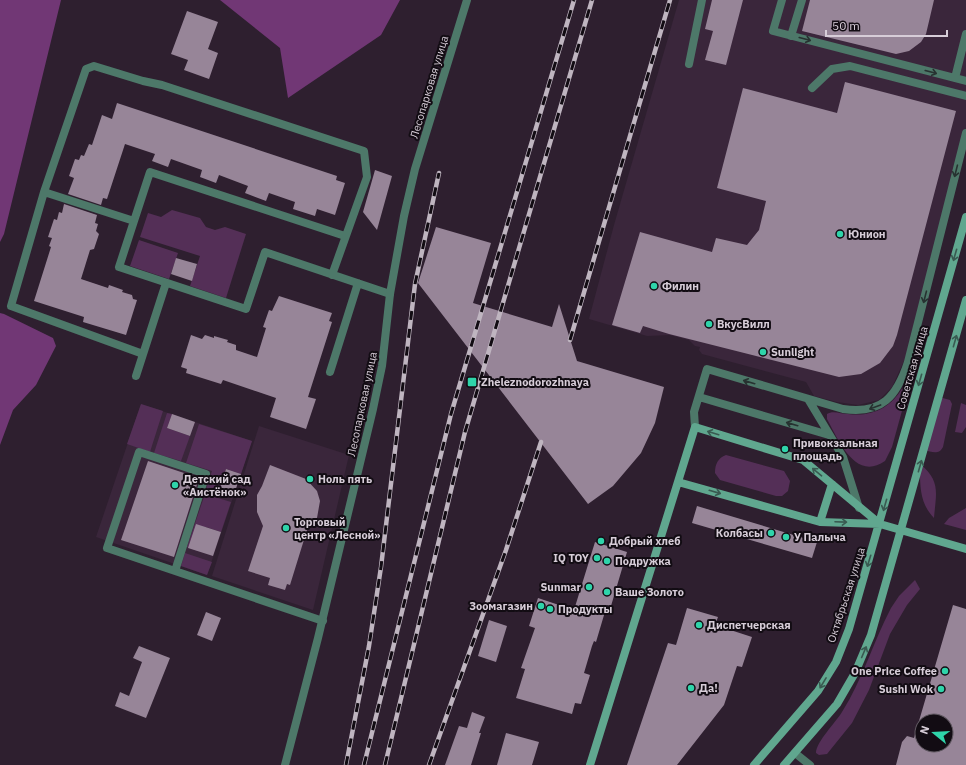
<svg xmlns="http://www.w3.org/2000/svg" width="966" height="765" viewBox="0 0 966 765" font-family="'IBM Plex Sans',sans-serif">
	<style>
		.built { fill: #3a263b }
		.green { fill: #542f57 }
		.forest { fill: #713775 }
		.building { fill: #978598; fill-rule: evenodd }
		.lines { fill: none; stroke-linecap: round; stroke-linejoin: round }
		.lane { stroke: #4d7869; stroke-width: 8 }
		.street { stroke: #4d7869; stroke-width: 8 }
		.secondary { stroke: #60a78f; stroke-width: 8 }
		.rail-casing { stroke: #bfb5c0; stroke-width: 4.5 }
		.rail { stroke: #120c13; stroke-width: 3; stroke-dasharray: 9; stroke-linecap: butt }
		.oneway { stroke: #273231 }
		.oneway2 { stroke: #395a51 }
		.poi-dot { fill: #2fd4aa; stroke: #120c13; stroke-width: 1.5 }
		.labels { text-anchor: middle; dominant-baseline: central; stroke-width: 4; stroke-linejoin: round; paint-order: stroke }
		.street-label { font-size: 11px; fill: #d7cdd8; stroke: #120c13 }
		.poi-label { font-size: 11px; font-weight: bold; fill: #d7cdd8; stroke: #120c13; text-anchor: start }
	</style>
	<rect width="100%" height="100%" fill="#2e1f2f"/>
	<path class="built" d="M679,0H966V133L908,362L904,361L892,387L879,400L858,405L837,402L814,396L806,382L702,354L699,350L700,347L695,346L689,340L670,335L647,336L589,319L614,225Z
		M141,404L252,441L207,575L96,537Z
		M259,426L349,455L313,610L212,576Z"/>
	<path class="green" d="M172,210L200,218L206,227L215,230L225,227L246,234L226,298L190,286L200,256L140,237L148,213L161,217Z
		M139,240L178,253L169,279L130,266Z
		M903,387L908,389L892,447L885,461C855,482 838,439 827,419V414C833,410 841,414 848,414C872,417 891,408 903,387Z
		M939,397L950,400L952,404L943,447C939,455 932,452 924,450Z
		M961,403L966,405V427L962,433L955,432Z
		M141,404L163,411L150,452L127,444Z
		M167,413L172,414L167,428L190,436L181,461L154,453Z
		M199,424L252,441L241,474L226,469L219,492L206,489L212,471L186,463Z
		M726,455L784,471L790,481L788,491L782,496H776L720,480L715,473C715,464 718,458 726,455Z
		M920,464C941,481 936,493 934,518C919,503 920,484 920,464Z
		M205,494L231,502L221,532L206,527L198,551L187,547Z
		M966,508V530L944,524L949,518Z
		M185,553L212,562L207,575L181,566Z
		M915,580L920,589L907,605L890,634L869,690L852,723L827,754L819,755L816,753C816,742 836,722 842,712C863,679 873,642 891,608L899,596Z"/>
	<path class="forest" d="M0,0H61L4,234L0,242Z
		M220,0H400L381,35L288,98L280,48Z
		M0,313L4,314L53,338L56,346L36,385L13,410L0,445Z"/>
	<path class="building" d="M712,0H743L726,65L705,60L713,31L705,29Z
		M810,0H934L926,34L921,42L909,51L896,54L802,31Z
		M187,11L218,22L208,49L218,53L209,79L184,70L188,60L171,54Z
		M845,82L956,111L897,335L893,346L880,363L861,374L839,377L669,334L643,326L640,333L612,325L640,232L712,252L716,238L747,245L759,230L766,201L717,188L743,88L837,113Z
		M117,103L337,176L336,180L345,183L335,215L317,209L315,216L293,209L295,202L269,193L266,201L245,193L248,186L219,175L216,183L200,177L202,170L171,159L168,167L152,161L155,154L125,144L107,199L103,198L101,205L68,194L74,178L69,176L75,159L79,160L81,155L84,156L89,144L92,145L102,115L112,119Z
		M375,170L392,176L377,230L363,212Z
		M64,204L97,215L95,223L98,224L96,231L99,234L94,249L90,250L81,279L108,288L109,285L123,290L122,292L132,295L133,299L137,300L126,335L83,322L84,317L34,301L51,247L49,246L52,238L48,237L54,219L57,220L59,212L62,213Z
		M436,227L491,243L473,303L552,327L559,304L577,361L664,387L655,423L641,453L613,486L588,504L418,283Z
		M176,258L197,264L192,281L171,274Z
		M279,296L332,313L329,321L332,322L308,397L316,399L306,429L270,417L276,398L223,380L221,384L186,373L187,369L181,367L191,335L202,339L205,335L214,338V336L228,340L227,342L236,345V350L257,357L266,328L263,327L269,310L272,311Z
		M172,414L195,422L190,436L167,428Z
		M148,461L199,478L174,557L121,540Z
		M270,465L306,479L317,491L320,501L317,518L307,530L290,585L287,584L285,590L268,585L270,578L248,571L263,526L257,512V495L262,486Z
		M226,469L241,474L233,497L219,492Z
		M697,506L817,542L812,558L692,523Z
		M196,524L221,532L213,556L188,548Z
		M595,542L627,552L611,606L607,605L596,642L594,641L592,646L584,673L590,675L581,704L575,703L572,714L516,698L525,669L521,668L535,628L529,626L538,598L574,610Z
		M953,605L966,609V765H896L902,742L907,736L914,738ZM922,721H946V745H922Z
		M687,608L718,617L715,625L752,637L742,667L737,666L724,705L677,765H627L668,643L676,645Z
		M206,612L221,618L212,641L197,635Z
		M489,620L507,626L496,662L478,656Z
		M139,646L170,658L146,718L115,706L120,692L129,696L142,662L133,658Z
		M472,712L485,717L479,733H481L471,765H445L459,726L467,728Z
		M506,733L539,742L532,765H497Z"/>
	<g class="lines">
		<path class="lane" d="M782,0L773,31L966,81
			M791,36L802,0
			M689,64L702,0
			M955,78L966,34
			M812,88L832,69L850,66L966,96
			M44,192L134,221
			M345,236L150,172L119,267L246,309L265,252L390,294
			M143,354L11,306L44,192L86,69L94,66L143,81L162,85L364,151L367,177L332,275
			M330,372L358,283
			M136,376L166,283
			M699,397L829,435
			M808,399L843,457L859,508
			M695,427L694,412L707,369L843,409C882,415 897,396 908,362L966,133
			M175,571L206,474L139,452L107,548L323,621
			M795,753L810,765"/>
		<path class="street" d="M285,765L318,638L373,409L382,366L390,294L404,216L415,169L467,0"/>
		<path class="secondary" d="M678,482L820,522L880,524L966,549
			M820,522L832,484
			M590,765L695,427L803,460L880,524
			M754,765L818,691L836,662L849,629L966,217
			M784,765L837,704L855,673L871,635L966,300"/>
		<g class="rail-casing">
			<path id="rail" d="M570,340L670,0
				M346,765L369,646L381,567L415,284L439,173
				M364,765L451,414L574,0
				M385,765L465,432L592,0
				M429,765L506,550L541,442"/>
		</g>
		<use href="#rail" class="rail"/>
	</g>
	<defs><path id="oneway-shaft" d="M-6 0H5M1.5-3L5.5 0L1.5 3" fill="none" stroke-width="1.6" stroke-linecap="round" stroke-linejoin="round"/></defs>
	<g class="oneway">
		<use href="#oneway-shaft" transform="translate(805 39) rotate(15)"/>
		<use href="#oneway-shaft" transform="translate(931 72) rotate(15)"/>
		<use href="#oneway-shaft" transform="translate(956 171) rotate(104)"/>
		<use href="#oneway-shaft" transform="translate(925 297) rotate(104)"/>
		<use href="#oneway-shaft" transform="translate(749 382) rotate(-164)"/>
		<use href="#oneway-shaft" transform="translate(875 407) rotate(160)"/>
		<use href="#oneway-shaft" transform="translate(792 424) rotate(-164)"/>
	</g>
	<g class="oneway2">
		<use href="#oneway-shaft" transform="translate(955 255) rotate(106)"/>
		<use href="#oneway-shaft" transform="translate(955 341) rotate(-74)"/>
		<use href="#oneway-shaft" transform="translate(920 380) rotate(106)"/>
		<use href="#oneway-shaft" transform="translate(713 433) rotate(-163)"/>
		<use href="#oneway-shaft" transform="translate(920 466) rotate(-74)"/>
		<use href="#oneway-shaft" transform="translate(817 472) rotate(-140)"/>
		<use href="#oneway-shaft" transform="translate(715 492) rotate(16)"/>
		<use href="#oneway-shaft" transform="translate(885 505) rotate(106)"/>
		<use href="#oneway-shaft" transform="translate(841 522) rotate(2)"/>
		<use href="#oneway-shaft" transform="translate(869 561) rotate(107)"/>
		<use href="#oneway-shaft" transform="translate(864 652) rotate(-67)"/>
		<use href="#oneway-shaft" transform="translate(823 683) rotate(121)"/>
	</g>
	<g class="poi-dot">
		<circle cx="840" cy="234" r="4"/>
		<circle cx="654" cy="286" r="4"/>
		<circle cx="709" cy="324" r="4"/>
		<circle cx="763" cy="352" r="4"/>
		<rect x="467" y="377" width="10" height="10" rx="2"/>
		<circle cx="785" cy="449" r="4"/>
		<circle cx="310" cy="479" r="4"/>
		<circle cx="175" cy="485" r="4"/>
		<circle cx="286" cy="528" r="4"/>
		<circle cx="771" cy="533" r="4"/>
		<circle cx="786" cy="537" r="4"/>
		<circle cx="601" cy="541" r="4"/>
		<circle cx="597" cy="558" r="4"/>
		<circle cx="607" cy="561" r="4"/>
		<circle cx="589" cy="587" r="4"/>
		<circle cx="607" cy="592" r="4"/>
		<circle cx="541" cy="606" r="4"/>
		<circle cx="550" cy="609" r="4"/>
		<circle cx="699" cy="625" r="4"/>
		<circle cx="945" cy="671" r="4"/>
		<circle cx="691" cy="688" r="4"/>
		<circle cx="941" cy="689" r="4"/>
	</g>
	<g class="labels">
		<g class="street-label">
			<text transform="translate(429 87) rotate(-73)">Лесопарковая улица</text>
			<text transform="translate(912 368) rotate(-74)">Советская улица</text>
			<text transform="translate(362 404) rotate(-78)">Лесопарковая улица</text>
			<text transform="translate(846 595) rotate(-72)">Октябрьская улица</text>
		</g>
		<g class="poi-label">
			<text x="848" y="234">Юнион</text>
			<text x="662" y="286">Филин</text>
			<text x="717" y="324">ВкусВилл</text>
			<text x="771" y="352">Sunlight</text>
			<text x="481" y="382">Zheleznodorozhnаyа</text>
			<text x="793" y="443">Привокзальная<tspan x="793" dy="13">площадь</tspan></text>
			<text x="183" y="479">Детский сад<tspan x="183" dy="13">«Аистёнок»</tspan></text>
			<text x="318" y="479">Ноль пять</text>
			<text x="294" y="522">Торговый<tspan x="294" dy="13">центр «Лесной»</tspan></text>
			<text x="763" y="533" text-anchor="end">Колбасы</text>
			<text x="794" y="537">У Палыча</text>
			<text x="609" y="541">Добрый хлеб</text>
			<text x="589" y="558" text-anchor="end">IQ TOY</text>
			<text x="615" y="561">Подружка</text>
			<text x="581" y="587" text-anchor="end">Sunmar</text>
			<text x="615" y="592">Ваше Золото</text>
			<text x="533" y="606" text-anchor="end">Зоомагазин</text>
			<text x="558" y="609">Продукты</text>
			<text x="707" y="625">Диспетчерская</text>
			<text x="937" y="671" text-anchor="end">One Price Coffee</text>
			<text x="699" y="688">Да!</text>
			<text x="933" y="689" text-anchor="end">Sushi Wok</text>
		</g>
	</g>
	<g transform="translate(934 733) rotate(288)"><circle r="19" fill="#120c13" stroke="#615962"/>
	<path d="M0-3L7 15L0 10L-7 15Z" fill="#2fd4aa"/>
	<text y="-6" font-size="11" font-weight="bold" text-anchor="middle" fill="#d7cdd8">N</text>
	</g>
	<path d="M826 30v6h121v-6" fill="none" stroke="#d7cdd8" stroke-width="2"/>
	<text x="832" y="30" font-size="12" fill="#d7cdd8" stroke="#120c13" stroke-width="3" paint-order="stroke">50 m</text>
</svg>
